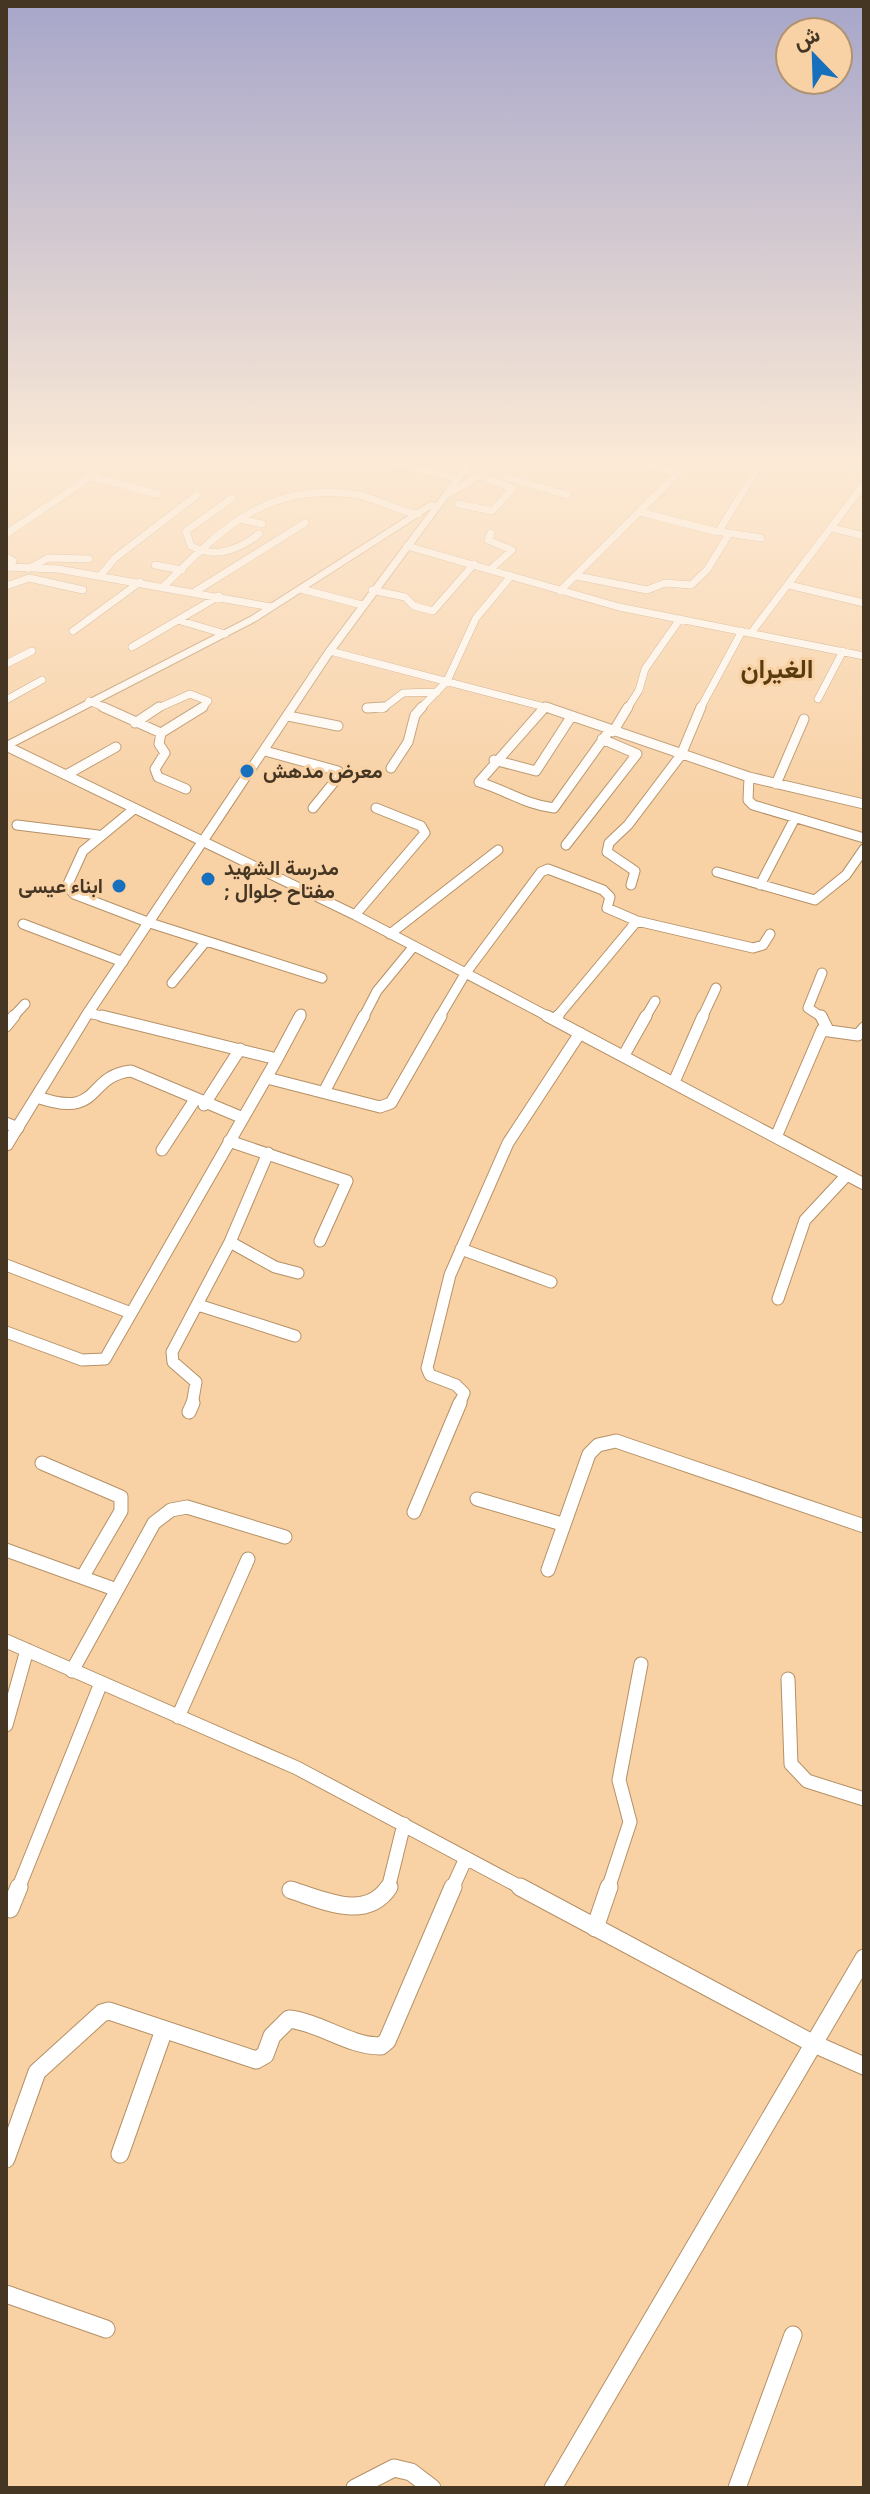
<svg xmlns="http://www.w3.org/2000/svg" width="870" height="2494" viewBox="0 0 870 2494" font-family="Figtree,Vazirmatn,sans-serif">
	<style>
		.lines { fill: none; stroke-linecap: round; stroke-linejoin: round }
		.minor-far4-casing { stroke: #b59166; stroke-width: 8 }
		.minor-far3-casing { stroke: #b59166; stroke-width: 11 }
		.minor-far2-casing { stroke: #b59166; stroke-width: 13 }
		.minor-far1-casing { stroke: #b59166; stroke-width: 15 }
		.minor-casing { stroke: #b59166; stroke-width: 19 }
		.major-casing { stroke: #b59166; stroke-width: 2 }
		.minor-far4 { stroke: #fff; stroke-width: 7 }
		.minor-far3 { stroke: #fff; stroke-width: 9 }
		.minor-far2 { stroke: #fff; stroke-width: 11 }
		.minor-far1 { stroke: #fff; stroke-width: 13 }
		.minor { stroke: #fff; stroke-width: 17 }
		.major { fill: #fff; fill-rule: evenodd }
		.poi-dot { fill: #1770bd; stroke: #f8d1a5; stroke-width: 3 }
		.labels { text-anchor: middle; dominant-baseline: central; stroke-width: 6; stroke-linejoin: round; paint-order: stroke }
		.far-poi-label { font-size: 20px; font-weight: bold; fill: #453624; stroke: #f8d1a5; text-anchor: start }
		.far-district-label { font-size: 26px; font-weight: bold; fill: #5a3b0e; stroke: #f8d1a5 }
	</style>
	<rect width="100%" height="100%" fill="#f8d1a5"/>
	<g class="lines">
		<g class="minor-far4-casing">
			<path id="minor-far4" d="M144,461L147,465
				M384,461L456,478
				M633,461L678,474
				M833,461L835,467L864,471
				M280,469L294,461
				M93,477L157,494
				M506,477L567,495
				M450,493L502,461
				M232,498L186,531L191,546C216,559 238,550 259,534
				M459,504L492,511L513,488L479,476
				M640,512L718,532L756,471
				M239,519L262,524
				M832,528L864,536
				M722,532L761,538
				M491,533L488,540L512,550L491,569
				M6,534L114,461
				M407,546L619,607L864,656
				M6,557L13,561L6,568
				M155,565L182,570
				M8,567L58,569L271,607
				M28,569L48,558L89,559
				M100,576L115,558L197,495
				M577,576L647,590L665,583L691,585L707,570L729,534
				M789,585L864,603
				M6,586L29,578L83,590
				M164,586C221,529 267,482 354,494C377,498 395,511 418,514
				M301,589L362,605
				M372,590L405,597L414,606L433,611L474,564
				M196,591L305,523
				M560,591L686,465
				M181,621L225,634
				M73,631L140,582
				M751,633L864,484
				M132,647L219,596
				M330,651L552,709
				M6,664L32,651
				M818,699L843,651
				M6,700L42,680
				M89,701L108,709
				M367,708L382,709L403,693L437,692
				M156,709L190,694L208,701L201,709
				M420,709L447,681L476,618L511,576
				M543,709L545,707
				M627,709L639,690L645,669L680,619
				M700,709L742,631"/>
		</g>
		<g class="minor-far3-casing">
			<path id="minor-far3" d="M103,707L161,733L159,744L165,753L155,769L158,777L186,789
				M545,707L479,782C508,791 524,804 554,808L609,731
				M546,707L749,777L748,800L753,805L864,838
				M367,708L384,707
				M288,716L338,726
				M135,723L159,707
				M613,732L628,707
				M161,733L203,707
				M6,746L355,915L551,1018
				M265,751L338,771L339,776L313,808
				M494,760L536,771L571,717
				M391,768L408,742L415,715L422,707
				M66,775L116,747
				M749,777L864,804
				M776,784L804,719
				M134,809L83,851L67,886L74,894L150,923L322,978
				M17,825L98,835
				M566,845L637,754L602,739
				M717,872L815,900L846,875L864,849
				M631,885L635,871L607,852L609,843L628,825L681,755L701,707
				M760,885L794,820
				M355,915L425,833L421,826L376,808
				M23,924L123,962
				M390,934L498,850
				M822,973L808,1008L823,1018
				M172,983L206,941
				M88,1013L111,1018
				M12,1018L25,1004
				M299,1018L301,1014
				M363,1018L377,991L414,946
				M439,1018L465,974L541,872L548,869L603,890L610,897L607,908L637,921L753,948L763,945L770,934
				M556,1018L637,921
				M645,1018L655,1001
				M702,1018L716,988"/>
		</g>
		<g class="minor-far2-casing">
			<path id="minor-far2" d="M102,1016L277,1059L300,1016
				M547,1016L864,1184
				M821,1016L827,1028
				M555,1020L558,1016
				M6,1026L14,1016
				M624,1055L646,1016
				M267,1078L380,1107L391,1103L441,1016
				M674,1082L703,1016
				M324,1092L364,1016
				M37,1097C103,1120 85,1076 131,1071L243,1118
				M204,1105L240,1049
				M6,1123L18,1128
				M776,1137L822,1030L858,1035L864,1028
				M229,1141L347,1181L320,1241
				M162,1150L194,1101
				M230,1242L275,1267L298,1273
				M461,1249L551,1282
				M6,1265L131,1313
				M778,1299L805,1220L846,1176
				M198,1305L295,1336
				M6,1332L82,1360L105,1359L277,1059
				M192,1405L196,1382L173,1362L172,1352L230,1242L268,1153
				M459,1405L464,1393L456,1385L430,1375L427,1368L450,1275L508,1143L580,1033"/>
		</g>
		<g class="minor-far1-casing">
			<path id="minor-far1" d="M189,1412L193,1403
				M42,1463L121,1497V1511L83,1576
				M477,1499L562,1524
				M414,1512L460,1403
				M6,1550L117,1590
				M548,1570L589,1454L598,1445L616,1441L864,1526
				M6,1641L297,1768L524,1889
				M72,1671L154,1523L171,1510L187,1507L285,1537
				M788,1679L791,1764L807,1781L864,1799
				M178,1717L248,1559
				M6,1725L27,1650
				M18,1889L101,1683
				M388,1889L404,1824
				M452,1889L466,1858
				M608,1889L630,1822L619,1780L641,1664"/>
		</g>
		<g class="minor-casing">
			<path id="minor" d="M520,1887L812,2043L864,2066
				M291,1890C323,1900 366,1922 389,1887
				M10,1909L19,1887
				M595,1928L609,1887
				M120,2154L164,2030
				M6,2159L37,2072L102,2013L109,2011L256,2060L265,2055L272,2036L289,2019C322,2023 348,2046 381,2046L387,2041L453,1887
				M6,2294L106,2329
				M355,2488L394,2468L411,2472L432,2488
				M553,2488L864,1958
				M737,2488L793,2335"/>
		</g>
		<g class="major-casing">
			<path id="major" d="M467,461H475L334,652L92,1016L11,1149L6,1151V1135L84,1010L325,651L432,508L256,621L10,748L6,749V742L250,617L430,502L436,503Z"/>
		</g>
		<use href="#minor-far4" class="minor-far4"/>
		<use href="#minor-far3" class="minor-far3"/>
		<use href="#minor-far2" class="minor-far2"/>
		<use href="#minor-far1" class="minor-far1"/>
		<use href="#minor" class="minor"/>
		<use href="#major" class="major"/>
	</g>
	<linearGradient id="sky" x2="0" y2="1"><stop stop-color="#a7a6ca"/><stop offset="0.57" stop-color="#fcead6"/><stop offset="1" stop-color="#fcead6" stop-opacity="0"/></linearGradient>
	<rect width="870" height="811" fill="url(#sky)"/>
	<g class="poi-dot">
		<circle cx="247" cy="771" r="8"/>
		<circle cx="208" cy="879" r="8"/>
		<circle cx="119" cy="886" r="8"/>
	</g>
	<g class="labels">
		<g class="far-poi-label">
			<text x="263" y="771">معرض مدهش</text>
			<text x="224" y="868">مدرسة الشهيد<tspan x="224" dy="23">; مفتاح جلوال</tspan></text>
			<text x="103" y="886" text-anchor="end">ابناء عيسى</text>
		</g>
		<g class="far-district-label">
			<text x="777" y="669">الغيران</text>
		</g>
	</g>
	<rect width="870" height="2494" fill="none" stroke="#453624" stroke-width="16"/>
	<g transform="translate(814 56) rotate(337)"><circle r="38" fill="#f8d1a5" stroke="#b09371" stroke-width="2"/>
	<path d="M0-6L14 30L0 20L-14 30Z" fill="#1770bd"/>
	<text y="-12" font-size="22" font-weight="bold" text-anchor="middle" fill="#453624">ش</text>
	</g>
</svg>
